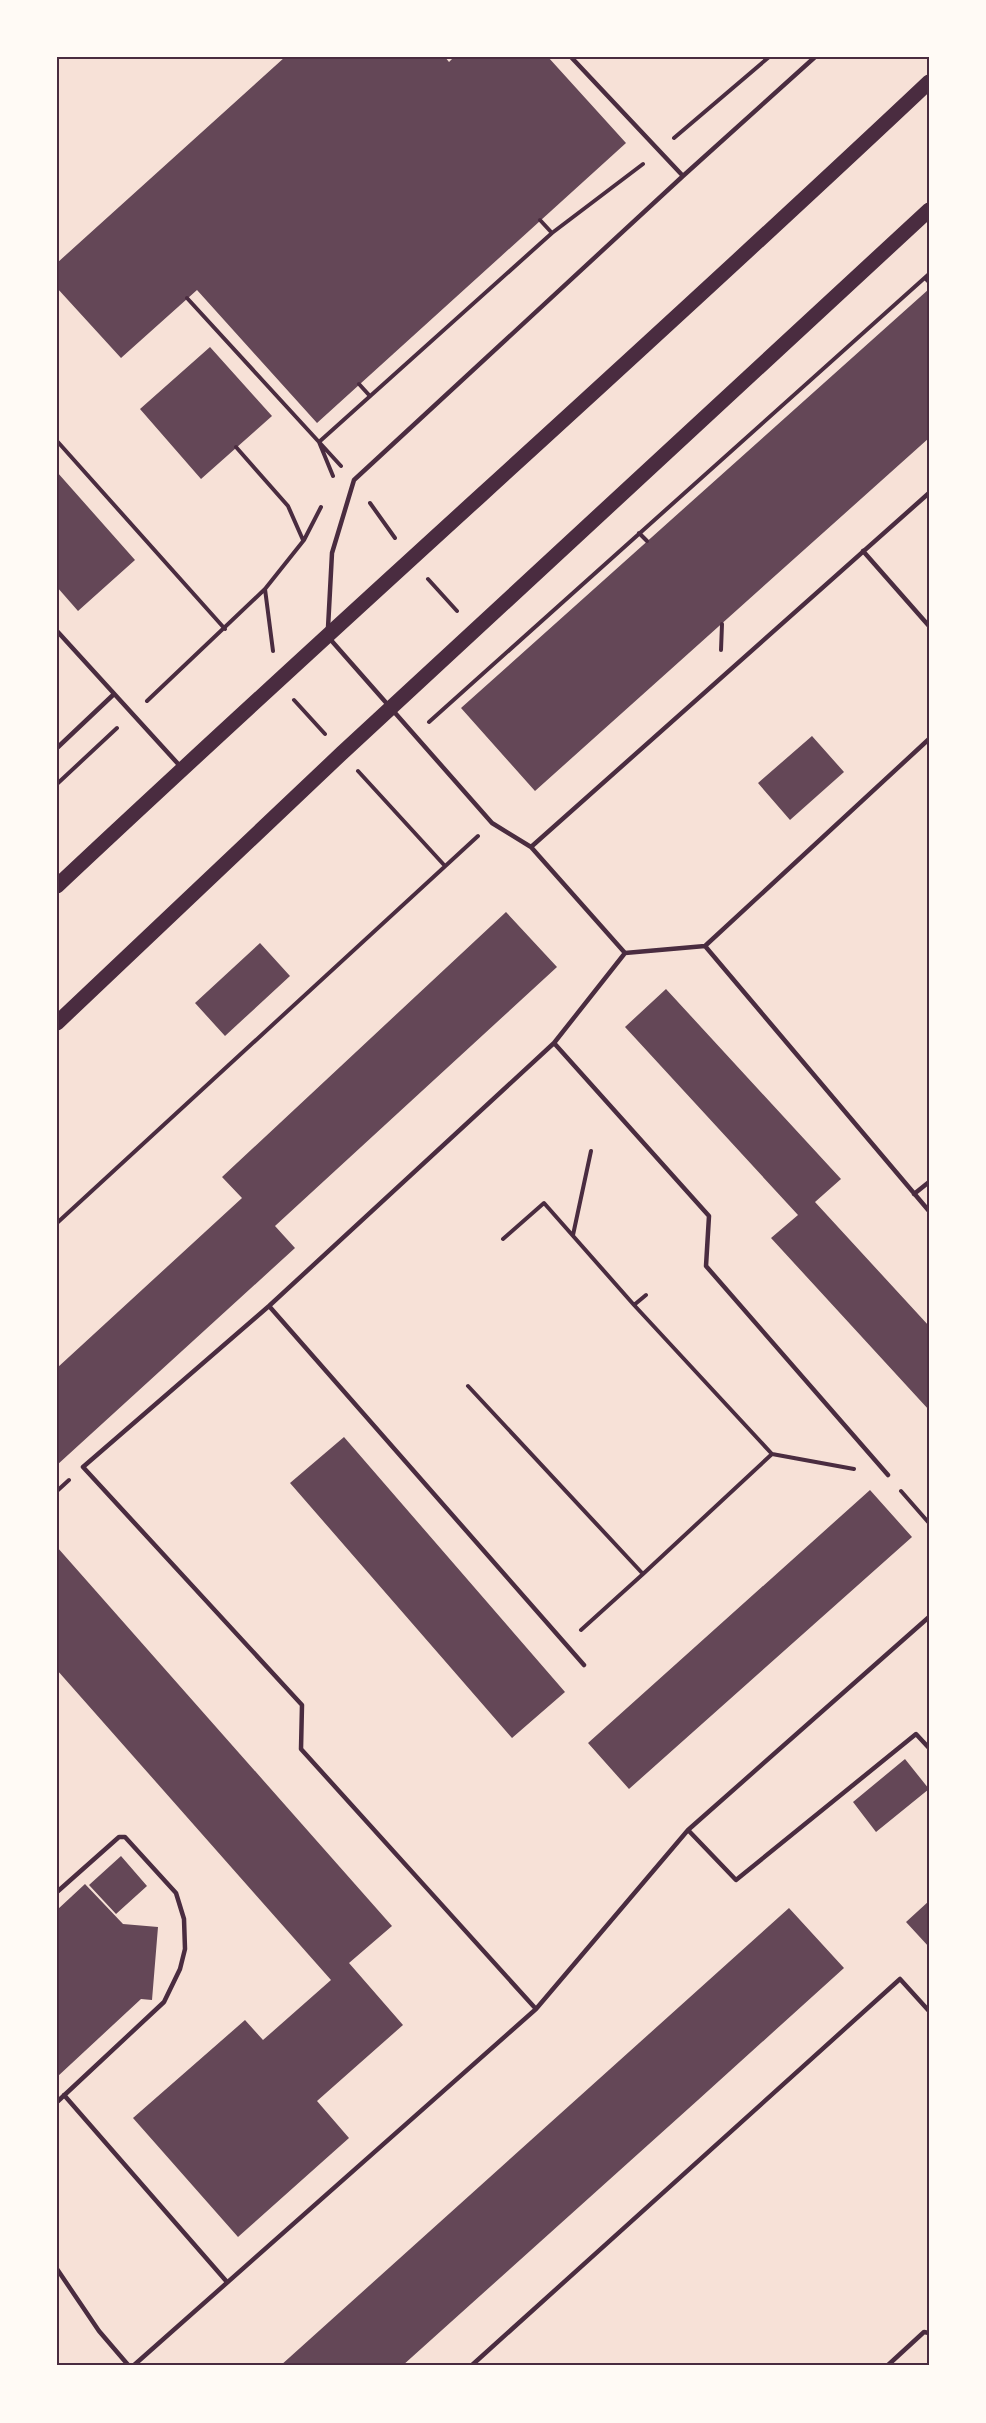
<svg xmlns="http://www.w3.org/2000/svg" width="986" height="2423" viewBox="0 0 986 2423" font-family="'PT Sans',sans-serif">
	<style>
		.building { fill: #644757 }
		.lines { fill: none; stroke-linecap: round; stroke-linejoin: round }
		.path { stroke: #4a2c40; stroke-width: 4 }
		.service { stroke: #4a2c40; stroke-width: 4.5 }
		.primary { stroke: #4a2c40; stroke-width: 15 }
		.neatline { fill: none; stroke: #4a2c40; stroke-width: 2 }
	</style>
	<rect width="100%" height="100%" fill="#f7e1d7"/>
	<path class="building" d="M285,57H445L449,62L454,57H548L626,143L317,423L197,290L121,358L57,288V263Z
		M929,289V438L535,791L461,708Z
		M210,347L272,416L201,479L140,409Z
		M57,472L135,560L78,611L57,587Z
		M812,736L844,772L790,820L758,783Z
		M506,912L557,967L275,1226L295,1248L57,1465V1368L242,1198L222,1177Z
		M260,943L290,976L225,1036L195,1003Z
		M666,989L841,1179L815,1202L929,1326V1410L771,1238L798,1215L625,1027Z
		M344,1437L565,1692L512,1738L290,1483Z
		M870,1490L912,1537L629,1789L588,1743Z
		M57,1547L392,1926L349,1963L403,2025L317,2101L349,2138L238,2237L133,2118L245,2020L263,2040L331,1980L57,1670Z
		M905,1759L929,1789L876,1832L853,1802Z
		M121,1856L147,1886L116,1914L89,1885Z
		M85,1884L123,1924L158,1927L152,2000L141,1999L57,2077V1910Z
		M929,1901V1947L906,1922Z
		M789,1908L844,1968L698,2100L402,2366H280Z"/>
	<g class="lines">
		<path class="path" d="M674,138L769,57
			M540,220L552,233
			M925,278L929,282
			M187,298L341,466
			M359,384L369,395
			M57,441L225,629
			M236,447L288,506L303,540
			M333,476L319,442L552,233L643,164
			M370,503L395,538
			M639,533L647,541
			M428,579L457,611
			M265,589L273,651
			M721,650L722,624
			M294,700L325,734
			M147,701L265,589L304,540L321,507
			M429,722L929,274
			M358,771L445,866
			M57,784L117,728
			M57,1223L478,836
			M573,1235L591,1151
			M503,1239L544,1203L634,1305
			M468,1386L643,1574L772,1454L634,1305L646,1295
			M772,1454L854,1469
			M57,1491L69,1480
			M901,1491L929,1523
			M581,1630L643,1574"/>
		<path class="service" d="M683,176L815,57
			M863,551L929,626
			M328,628L332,553L354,480L683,176L571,57
			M57,631L180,766
			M330,639L492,823L531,847L625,953
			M57,748L113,695
			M531,847L929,493
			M705,946L929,1211
			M554,1043L709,1216L706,1266L888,1475
			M914,1194L929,1182
			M269,1306L584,1665
			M688,1830L736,1880L916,1734L929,1748
			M57,1892L119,1837H125L176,1893L184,1919L185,1949L180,1969L164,2002L57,2102
			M536,2009L301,1749L302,1705L83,1467L269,1306L554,1043L625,953L705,946L929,739
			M64,2095L227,2282
			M57,2269L99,2331L129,2366
			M133,2366L536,2009L688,1830L929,1617
			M471,2366L900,1979L929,2011
			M887,2366L924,2332L929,2333"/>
		<path class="primary" d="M57,886C345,615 641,354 929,82
			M57,1023L342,753L929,210"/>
	</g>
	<rect width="986" height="2423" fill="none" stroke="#fffaf5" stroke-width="117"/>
	<rect x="58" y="58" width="870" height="2306" class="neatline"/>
</svg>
